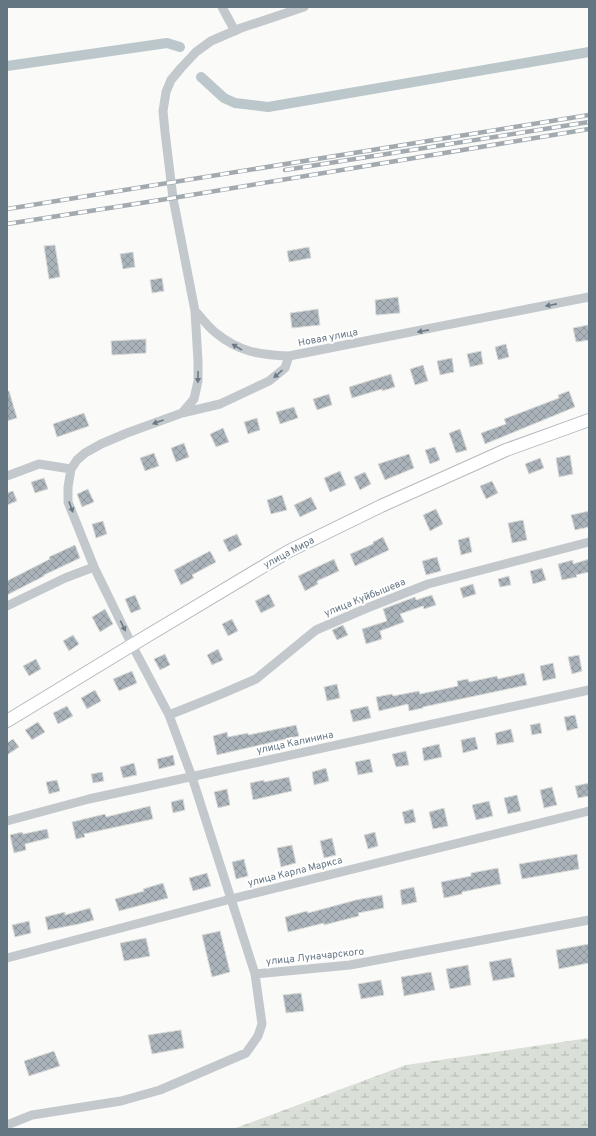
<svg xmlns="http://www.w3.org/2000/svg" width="596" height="1136" viewBox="0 0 596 1136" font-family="Overpass,sans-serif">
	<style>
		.wetland { fill: url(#wetland-marsh) }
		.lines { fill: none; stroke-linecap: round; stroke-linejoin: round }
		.canal { stroke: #bbc7cb; stroke-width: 10 }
		.building { fill: url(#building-cross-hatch); stroke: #dcdcda }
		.secondary-casing { stroke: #b3babf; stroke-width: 14 }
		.street { stroke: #c3c8cc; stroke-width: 9 }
		.secondary { stroke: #fff; stroke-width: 12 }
		.rail-casing { stroke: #a2aab0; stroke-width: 4.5 }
		.rail { stroke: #fff; stroke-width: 3; stroke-dasharray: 9; stroke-linecap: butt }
		.oneway { fill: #6a7a87 }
		.labels { text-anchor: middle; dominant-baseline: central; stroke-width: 4; stroke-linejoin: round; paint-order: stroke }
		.street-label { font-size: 10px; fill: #657683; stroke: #fff }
	</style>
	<defs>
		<pattern id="wetland-marsh" width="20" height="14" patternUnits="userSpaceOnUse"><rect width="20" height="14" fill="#dadfd7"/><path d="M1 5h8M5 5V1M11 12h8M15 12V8" fill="none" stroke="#b4b9b4"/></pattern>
		<pattern id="building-cross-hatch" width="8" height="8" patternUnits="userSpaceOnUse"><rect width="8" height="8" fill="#aab3b9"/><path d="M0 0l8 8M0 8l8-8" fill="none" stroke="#8e969c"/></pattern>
	</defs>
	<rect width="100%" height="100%" fill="#fafaf8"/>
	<path class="wetland" d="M589,1038V1129H233L406,1065Z"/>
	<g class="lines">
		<path class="canal" d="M7,66L167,43L180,47
			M201,77L224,98L235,103L268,107L589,52"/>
	</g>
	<path class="building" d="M55,245L60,277L49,279L44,246Z
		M309,247L311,258L289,262L287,251Z
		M133,252L135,267L123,269L120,254Z
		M162,278L164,291L152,293L150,280Z
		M398,297L400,313L376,315L375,300Z
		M318,309L320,325L292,328L290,313Z
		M588,325L589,340L576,342L573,328Z
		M146,339V353L112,355L111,341Z
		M506,344L509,357L498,360L495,347Z
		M481,351L483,364L470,367L467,354Z
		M452,358L454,372L440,375L437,361Z
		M423,365L428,381L415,385L410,369Z
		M391,374L395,387L382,391V389L352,398L349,387Z
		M7,391H9L17,418L7,421Z
		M569,391L575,407L485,444L481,433L506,424L504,419L559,398L558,395Z
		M329,394L332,405L317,410L313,399Z
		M294,407L298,418L280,424L276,412Z
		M84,413L89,426L57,437L53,424Z
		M257,418L260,430L248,434L244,422Z
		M223,428L229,442L216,447L210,434Z
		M460,429L467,450L456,453L449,433Z
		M184,443L189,457L176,462L171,448Z
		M435,447L440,460L430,464L425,450Z
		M154,453L159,466L145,471L140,458Z
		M409,454L414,468L385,480L378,464Z
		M570,455L573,474L559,477L556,458Z
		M540,458L544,468L529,474L525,464Z
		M340,471L346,485L330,492L324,478Z
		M365,472L371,484L360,490L354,477Z
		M44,478L48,489L35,493L31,482Z
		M492,481L498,493L486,499L480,486Z
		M88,489L94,502L82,507L77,494Z
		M13,491L17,501L7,505V493Z
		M282,495L287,510L271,514L267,500Z
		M311,497L317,509L300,517L294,505Z
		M436,509L443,524L430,531L423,515Z
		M589,511V527L575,530L571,515Z
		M523,520L527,540L512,543L508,523Z
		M103,521L107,534L96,538L92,524Z
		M237,534L242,545L229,552L223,540Z
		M383,537L389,550L355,566L350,554L373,544V542Z
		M469,537L472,552L461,555L458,540Z
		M75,545L80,558L44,575V576L7,595V581L50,559L49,557Z
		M210,551L216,562L192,575L194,578L181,585L174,570Z
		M437,557L441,571L426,575L422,561Z
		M334,559L339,571L317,581L318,584L305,591L298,576Z
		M589,559V572L576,575L577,577L562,580L558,564L573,560V564Z
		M542,568L546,580L533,584L530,571Z
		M509,576L511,585L500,587L498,579Z
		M473,584L476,594L463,598L460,588Z
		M269,594L275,606L261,613L255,601Z
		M135,595L141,609L131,613L125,599Z
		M432,595L436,605L424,609L423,606L400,614L404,622L380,631L382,639L366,644L362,629L387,621L383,609L415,597L416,600Z
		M105,609L113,624L100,632L92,617Z
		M232,619L238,631L228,636L222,624Z
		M343,625L348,635L337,640L332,630Z
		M73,635L79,644L69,651L63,641Z
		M218,649L223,660L212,665L207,655Z
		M165,654L170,665L160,670L154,659Z
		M579,655L582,671L572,674L568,657Z
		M36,659L41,669L29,676L23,666Z
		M553,663L556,678L543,681L540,666Z
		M132,671L137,683L119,691L113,679Z
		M524,673L527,685L423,707V708L409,711L408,704L379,711L376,697L392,694L393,696L419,691L420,694L458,686L457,681L468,679L469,682L497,676L498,679Z
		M337,684L340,698L327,701L324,687Z
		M95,690L101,701L87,709L81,698Z
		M67,706L73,716L58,724L53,713Z
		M368,706L371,718L353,722L350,710Z
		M575,715L578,728L567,731L564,717Z
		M38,722L45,732L32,740L25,730Z
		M540,723L542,733L532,735L530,725Z
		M296,725L299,736L217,755L213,736L227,732L228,737L248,733V735Z
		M511,729L514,742L497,745L495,733Z
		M475,737L478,749L463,753L461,740Z
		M13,739L19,747L7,755V743Z
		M439,744L442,757L424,761L422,748Z
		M406,751L409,765L396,767L392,754Z
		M173,755L175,765L159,769L157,759Z
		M370,759L373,772L358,775L355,762Z
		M134,763L137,775L123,778L120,767Z
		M326,768L329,781L314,785L312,772Z
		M102,772L104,781L93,783L91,774Z
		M289,777L292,791L253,800L250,783L264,780V782Z
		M57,780L60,791L49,794L46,782Z
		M589,783V796L578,798L575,786Z
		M552,787L557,805L544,808L540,790Z
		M227,789L230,805L218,808L214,792Z
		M517,795L521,811L508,814L504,798Z
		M183,799L185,810L173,813L171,802Z
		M489,801L493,816L476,820L472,805Z
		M150,806L153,819L84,834L85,837L76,839L72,822L105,814L106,817Z
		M444,808L448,826L433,829L429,812Z
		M413,809L416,822L405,824L402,812Z
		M47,829L49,838L25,844L26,850L14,853L10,835L22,832L23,834Z
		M375,832L378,846L368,849L364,835Z
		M332,838L336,855L324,858L320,841Z
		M292,845L296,863L281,867L277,848Z
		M577,854L579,869L522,879L519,864Z
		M244,859L248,876L236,879L232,862Z
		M498,868L501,884L462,892V894L444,898L441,882L471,876V873Z
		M207,873L211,886L193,891L189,878Z
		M163,883L168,898L119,911L115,899L144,891L143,889Z
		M414,887L417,902L402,905L400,890Z
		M382,895L384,908L358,913L359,916L324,925V923L288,932L285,917L307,911L308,913L356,900Z
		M90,908L94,920L79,924L48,930L45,917L65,912V915Z
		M29,921L31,933L15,937L12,925Z
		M220,931L230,972L212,977L202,935Z
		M146,938L150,956L124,961L120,943Z
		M589,944V963L559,969L556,950Z
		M511,958L515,977L493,981L489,962Z
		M468,965L471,985L450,989L446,969Z
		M431,972L435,990L404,996L401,977Z
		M381,980L384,995L361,999L358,984Z
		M301,993L304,1011L286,1013L283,995Z
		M181,1030L184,1048L152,1054L148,1035Z
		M54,1051L60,1066L29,1076L24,1061Z"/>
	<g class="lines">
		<g class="secondary-casing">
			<path id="secondary" d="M7,721L132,645L289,551L381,506L506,450L589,420"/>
		</g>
		<path class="street" d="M222,7L235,31
			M195,311C202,318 208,327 216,333C239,352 260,355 289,356
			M182,413L194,399L198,381V361L195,311L173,198L165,132L163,111L166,92L171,80L181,68L196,52L211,41L241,28L304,7
			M7,476L39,464L71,469
			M7,606L65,578L94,567
			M169,715L219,695L256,679L316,630L367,608L428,584L589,542
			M7,821L89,799L589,690
			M7,958L231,899L589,811
			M255,974L350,965L589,920
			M7,1125L32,1115L121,1101L160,1090L246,1053L258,1036L262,1024L255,974L192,777L169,715L132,645L94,567L68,502V487L71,469L77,460L85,453L101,444L127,433L182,413L220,404L269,381L285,368L289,356L589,297"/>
		<use href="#secondary" class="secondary"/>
		<g class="rail-casing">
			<path id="rail" d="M285,170L589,122
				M7,209L589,115
				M7,224L173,198L589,129"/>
		</g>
		<use href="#rail" class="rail"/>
	</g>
	<defs><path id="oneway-solid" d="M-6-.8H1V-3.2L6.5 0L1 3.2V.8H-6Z"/></defs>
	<g class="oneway">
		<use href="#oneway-solid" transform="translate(551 305) rotate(169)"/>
		<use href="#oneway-solid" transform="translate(423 331) rotate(169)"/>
		<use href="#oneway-solid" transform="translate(237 347) rotate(-149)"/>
		<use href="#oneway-solid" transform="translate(278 374) rotate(138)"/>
		<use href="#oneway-solid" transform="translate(198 377) rotate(91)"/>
		<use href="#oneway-solid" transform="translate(158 422) rotate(160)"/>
		<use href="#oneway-solid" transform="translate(71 507) rotate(70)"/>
		<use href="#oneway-solid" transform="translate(123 626) rotate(64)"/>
	</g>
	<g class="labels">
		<g class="street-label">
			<text transform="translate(328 338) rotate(-11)">Новая улица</text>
			<text transform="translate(289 553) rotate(-28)">улица Мира</text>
			<text transform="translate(365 598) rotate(-22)">улица Куйбышева</text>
			<text transform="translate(295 743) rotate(-12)">улица Калинина</text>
			<text transform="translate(295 872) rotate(-14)">улица Карла Маркса</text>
			<text transform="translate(315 957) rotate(-6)">улица Луначарского</text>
		</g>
	</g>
	<rect width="596" height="1136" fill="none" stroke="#657683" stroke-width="16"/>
</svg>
